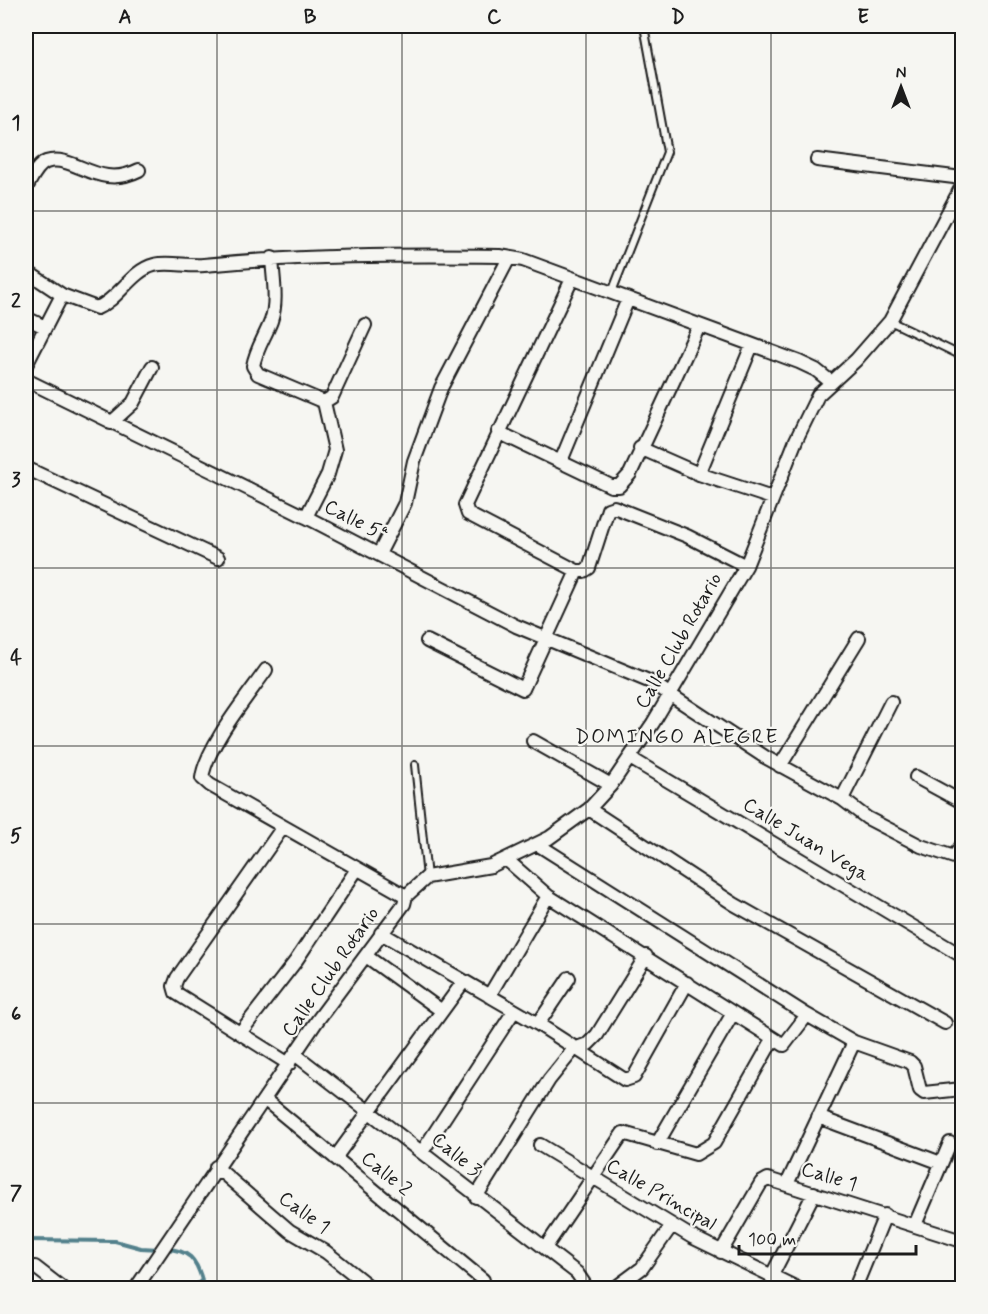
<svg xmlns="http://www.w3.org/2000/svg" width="988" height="1314" viewBox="0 0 988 1314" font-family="Mynerve,sans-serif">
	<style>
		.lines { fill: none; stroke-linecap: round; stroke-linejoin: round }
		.stream { stroke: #53818c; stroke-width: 4 }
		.lane-casing { stroke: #1c1c1c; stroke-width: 10 }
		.street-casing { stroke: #1c1c1c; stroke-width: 16 }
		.lane { stroke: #f6f6f2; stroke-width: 6 }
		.street { stroke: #f6f6f2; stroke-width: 12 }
		.grid { fill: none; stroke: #1c1c1c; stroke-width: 1.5; stroke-opacity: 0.55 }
		.labels { text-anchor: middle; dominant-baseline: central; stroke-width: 4.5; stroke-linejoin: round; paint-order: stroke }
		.street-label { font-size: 20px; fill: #1c1c1c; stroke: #f6f6f2 }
		.neighbourhood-label { font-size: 21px; letter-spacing: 1.5px; fill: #1c1c1c; stroke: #f6f6f2 }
		.neatline { fill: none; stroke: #1c1c1c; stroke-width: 2 }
		.grid-label { font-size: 20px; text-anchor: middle; font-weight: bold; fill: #1c1c1c }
	</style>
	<rect width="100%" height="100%" fill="#f6f6f2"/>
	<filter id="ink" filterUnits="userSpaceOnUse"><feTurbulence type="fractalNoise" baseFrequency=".0167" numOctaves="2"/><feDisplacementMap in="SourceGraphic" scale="12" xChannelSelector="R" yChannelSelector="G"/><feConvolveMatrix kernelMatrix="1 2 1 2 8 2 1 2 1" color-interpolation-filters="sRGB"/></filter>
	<g filter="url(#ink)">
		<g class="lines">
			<path class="stream" d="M26,1240L115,1241L141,1248L159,1249
				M166,1249C189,1250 196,1259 202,1280L193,1288"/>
			<g class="lane-casing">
				<path id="lane" d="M612,292L667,152L644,26
					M890,321L962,356
					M415,765L427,877
					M26,1108L30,1110"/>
			</g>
			<g class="street-casing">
				<path id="street" d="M817,160L962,178
					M26,188C31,180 36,166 46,162C75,153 97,191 139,170
					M272,258C273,278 278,301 271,321C265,337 256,349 253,366L258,374L324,402
					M26,271L62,295L97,308C119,299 131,271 154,265C170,261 188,267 204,265C302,255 401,255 500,256L523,260L799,362L816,370L831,382
					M572,279L465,505L468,514L577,571H584L589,568L608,509L614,507L687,536L746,566
					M26,318L45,327
					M26,365L62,295
					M26,380L306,517L516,626L651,682L765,757L842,799L867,818L921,846L954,857L962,845
					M324,402L332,397L365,325
					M111,423L133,403L152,367
					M498,432L611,486H619L630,474L699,326
					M640,448L699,474L772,498
					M561,461L628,299
					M26,468L218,558
					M699,474L752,345
					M306,517L328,474L335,450L324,402
					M379,554L405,503L414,461L441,388L509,258
					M427,641L523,689L577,571
					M266,670C247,697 206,747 202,778L210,785L406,896
					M533,741L611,785
					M630,758L962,956
					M780,766L859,638
					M916,777L962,802
					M842,799L891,702
					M589,809L734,904L945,1023
					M283,827L177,978L174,986L176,993L289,1064
					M507,860L548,896L784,1045L807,1015L537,844
					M381,933L538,1024L625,1080L634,1077L687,983
					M366,956L442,1011
					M489,996L548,896
					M807,1015L854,1042L910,1062L914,1066L920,1090L924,1093L962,1089
					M538,1024L569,978
					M240,1033L295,962L357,869
					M296,1055L577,1273L587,1288
					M264,1099L483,1280
					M818,1117L941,1163
					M657,1144L733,1013
					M540,1145L692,1237L797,1288
					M422,1152L514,1011
					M335,1158L464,981
					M216,1167L290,1231L326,1252L371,1288
					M787,1184L854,1042
					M476,1197L549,1080L574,1049L588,1044L597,1035L646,956
					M915,1225L950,1143
					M545,1248L623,1133L696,1154L714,1143L773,1039
					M721,1252L761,1183L768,1179L962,1241
					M35,1267L62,1288
					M771,1277L814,1193
					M136,1288L317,1021L404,904L406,896L427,877L491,866L549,838L589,809L611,785L653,723L746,566L796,440L818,395L856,360L890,321L962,186
					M615,1288L642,1268L672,1225
					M855,1288L885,1215"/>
			</g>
			<use href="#lane" class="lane"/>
			<use href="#street" class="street"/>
		</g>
	</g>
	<path class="grid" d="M217,26V1288M402,26V1288M586,26V1288M771,26V1288M26,211H962M26,390H962M26,568H962M26,746H962M26,924H962M26,1103H962"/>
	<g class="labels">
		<g class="street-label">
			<text transform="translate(356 521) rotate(27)">Calle 5ª</text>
			<text transform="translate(679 641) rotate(-60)">Calle Club Rotario</text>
			<text transform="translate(806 840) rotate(31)">Calle Juan Vega</text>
			<text transform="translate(331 972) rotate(-55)">Calle Club Rotario</text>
			<text transform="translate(456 1155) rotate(40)">Calle 3</text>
			<text transform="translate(386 1174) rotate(39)">Calle 2</text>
			<text transform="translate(829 1177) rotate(17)">Calle 1</text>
			<text transform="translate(661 1195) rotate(30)">Calle Principal</text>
			<text transform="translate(304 1213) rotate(36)">Calle 1</text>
		</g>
		<g class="neighbourhood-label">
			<text x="677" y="737">DOMINGO ALEGRE</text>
		</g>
	</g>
	<rect width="988" height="1314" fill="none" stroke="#f6f6f2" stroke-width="66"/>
	<g transform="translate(901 87)" stroke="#f6f6f2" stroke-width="4.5" paint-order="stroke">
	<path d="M0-4.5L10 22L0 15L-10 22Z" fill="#1c1c1c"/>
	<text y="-9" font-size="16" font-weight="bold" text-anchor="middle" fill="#1c1c1c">N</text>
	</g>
	<path d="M739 1245v9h177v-9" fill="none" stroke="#1c1c1c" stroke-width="3"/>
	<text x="748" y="1245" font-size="18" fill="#1c1c1c" stroke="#f6f6f2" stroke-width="4.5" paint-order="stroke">100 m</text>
	<rect x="33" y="33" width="922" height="1248" class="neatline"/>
	<g class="grid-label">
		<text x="125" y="23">A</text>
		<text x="310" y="23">B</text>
		<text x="494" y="23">C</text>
		<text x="678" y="23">D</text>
		<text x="863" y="23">E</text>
		<text x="16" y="129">1</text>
		<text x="16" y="307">2</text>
		<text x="16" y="486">3</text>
		<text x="16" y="664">4</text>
		<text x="16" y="842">5</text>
		<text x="16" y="1020">6</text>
		<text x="16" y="1199">7</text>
	</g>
</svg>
